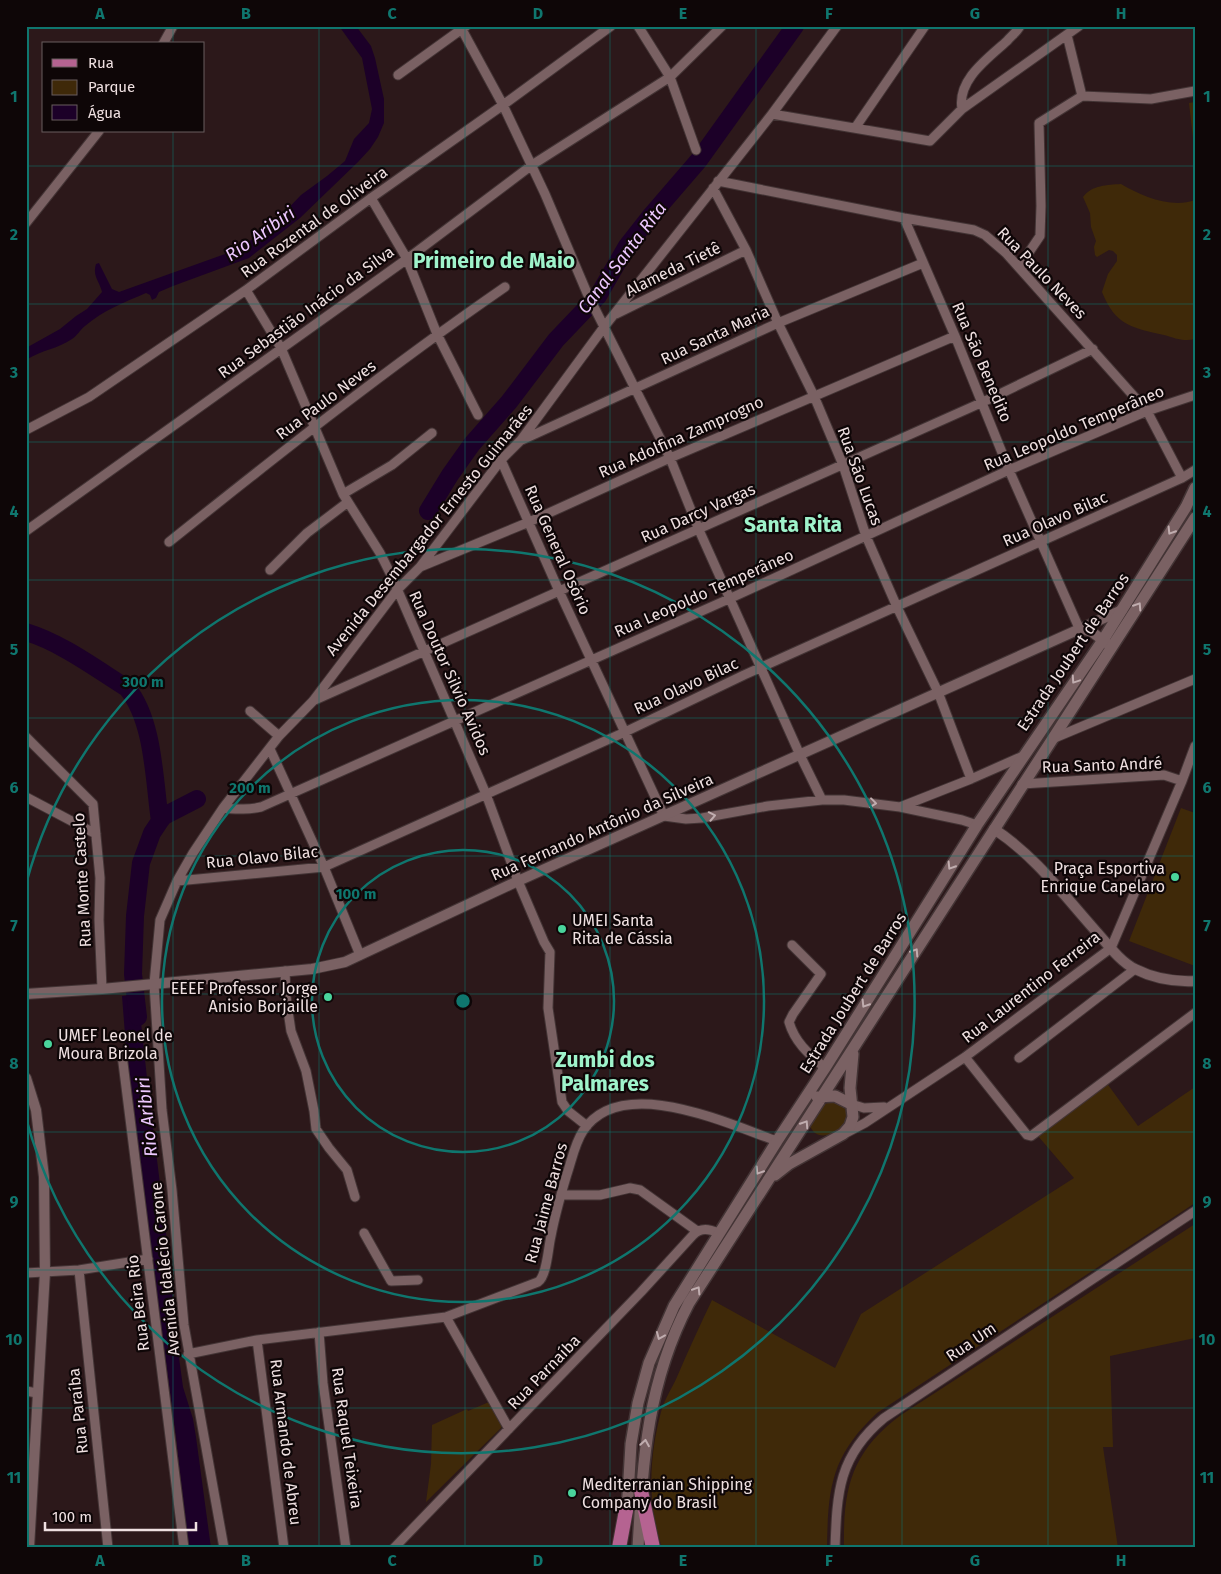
<svg xmlns="http://www.w3.org/2000/svg" width="1221" height="1574" viewBox="0 0 1221 1574" font-family="'Fira Sans',sans-serif">
	<style>
		.green { fill: #3f2909 }
		.water { fill: #1c0028 }
		.lines { fill: none; stroke-linecap: round; stroke-linejoin: round }
		.river { stroke: #1c0028; stroke-width: 18 }
		.minor-casing { stroke: #433435; stroke-width: 11 }
		.tertiary-casing { stroke: #433435; stroke-width: 12 }
		.secondary-casing { stroke: #433435; stroke-width: 14 }
		.primary-casing { stroke: #433435; stroke-width: 16 }
		.minor { stroke: #7a6163; stroke-width: 9 }
		.tertiary { stroke: #7a6163; stroke-width: 10 }
		.secondary { stroke: #7a6163; stroke-width: 11 }
		.primary { stroke: #b56391; stroke-width: 14 }
		.oneway { stroke: #c0adaf }
		.grid { fill: none; stroke: #0f766e; stroke-width: 1; stroke-opacity: 0.55 }
		.ring { fill: none; stroke: #0f766e; stroke-width: 2.5 }
		.poi-dot { fill: #4ad49c; stroke: #0e0607; stroke-width: 2 }
		.labels { text-anchor: middle; dominant-baseline: central; stroke-width: 4.5; stroke-linejoin: round; paint-order: stroke }
		.street-label { font-size: 16px; fill: #efe0e1; stroke: #0e0607 }
		.poi-label { font-size: 16px; fill: #efe0e1; stroke: #0e0607; text-anchor: start }
		.water-label { font-size: 18px; font-style: italic; fill: #edc8ff; stroke: #0e0607 }
		.district-label { font-size: 21px; font-weight: bold; fill: #9ff3cb; stroke: #0e0607 }
		.centre { fill: #0f766e; stroke: #0e0607; stroke-width: 2.5 }
		.ring-label { font-size: 15px; text-anchor: middle; font-weight: bold; fill: #0f766e; stroke: #0e0607; stroke-width: 4.5; stroke-linejoin: round; paint-order: stroke }
		.neatline { fill: none; stroke: #0f766e; stroke-width: 2 }
		.grid-label { font-size: 16px; text-anchor: middle; font-weight: bold; fill: #0f766e }
	</style>
	<rect width="100%" height="100%" fill="#2c181a"/>
	<path class="green" d="M1195,102V147H1194L1189,103Z
		M1121,184C1141,196 1172,209 1195,200V339C1183,342 1175,338 1164,335C1132,328 1115,325 1102,292L1108,274L1117,261V255L1113,251L1109,250L1097,257L1095,255L1094,247L1096,241L1091,227L1090,213L1083,197C1092,185 1107,185 1121,184Z
		M1181,808L1195,813V966L1129,941Z
		M1106,1082L1138,1126L1195,1087V1203L877,1413C831,1456 828,1488 827,1548H662C647,1503 649,1457 661,1412C664,1400 672,1388 677,1377C688,1351 700,1325 712,1300L835,1368L861,1314L1074,1178L1038,1136Z
		M835,1101C839,1103 843,1105 845,1109C855,1125 819,1149 810,1126L825,1104Z
		M1195,1224V1338L1110,1356L1113,1447H1103L1118,1548H844C843,1489 851,1452 901,1415Z
		M489,1402L502,1425L501,1428L426,1502L431,1464L432,1425L467,1409L468,1411Z"/>
	<path class="water" d="M339,26H356L371,46L375,58L384,99V123L378,137L370,149L358,162L300,218L249,258L173,286L159,292L156,298L152,300L150,295L146,293C125,302 102,311 85,326C80,330 77,336 72,339C58,349 41,350 26,360V348L60,329L76,316L87,309L102,292C100,282 92,276 96,264L99,263L112,289L119,292L239,249L276,221L301,195L327,176L345,161L354,139L369,123L372,109L362,58Z
		M138,994L147,1078L172,1282L174,1321L183,1387L193,1419L196,1437L211,1548H188L176,1437L129,1086L122,996Z"/>
	<g class="lines">
		<path class="river" d="M428,511L450,475L472,444L509,402L556,340L598,296L627,246L649,218L699,160L795,26
			M26,632C62,643 95,668 127,688C154,721 154,780 160,821
			M138,1017L133,974L135,916L141,863L152,833L160,821L164,816L197,799"/>
		<g class="minor-casing">
			<path id="minor" d="M460,26L503,105L545,194L587,293L670,458L699,530L800,755L822,800
				M638,26L670,77L696,150
				M1067,35L1082,96
				M163,44L173,26
				M398,75L466,26
				M962,109C957,80 987,59 1007,41C1011,36 1017,32 1020,26
				M772,114L930,141L962,109L1079,26
				M855,128L925,26
				M718,181L904,218L974,230L985,235L1006,253L1147,411L1182,478
				M713,188L746,250L778,323L814,396L843,465L866,536L897,607L938,692L971,779
				M371,198L407,259L437,334L478,415
				M904,218L955,336L1009,470L1079,628
				M26,223L99,131
				M1019,267L1040,236L1041,206L1039,123L1082,96L1151,99L1195,91
				M246,290L281,348L343,494L380,553L392,577L486,794L518,881L544,942L550,952L548,1008L562,1102L568,1111L587,1126
				M616,314L746,250
				M26,430L89,397L246,290L371,198L503,105L611,26
				M522,440L778,323L923,263
				M501,460L559,591L664,816L686,819L702,818L768,806L822,800H844L900,807L962,820L977,825
				M343,494L392,465L432,433
				M26,531L407,259L532,165L670,77L722,26
				M169,542C279,454 389,367 505,287
				M420,567L529,522L670,458L955,336
				M270,570L307,533L348,502
				M315,700L983,402L1093,349
				M250,711L279,736
				M26,737L93,804L100,878L99,920L102,989
				M1052,739L1195,679
				M270,749L324,867L360,955
				M1022,784L1164,775L1182,781
				M26,797L96,834
				M900,807L971,779L1023,756
				M223,808C237,809 248,810 261,807L731,598L1009,470L1147,411L1195,395
				M177,881L324,867L625,732L744,675L1182,478L1195,470
				M792,945L821,974L793,1014L789,1022C795,1043 810,1055 825,1068
				M285,971L286,997L291,1031L306,1071L314,1111L316,1129L329,1148L347,1170L355,1197
				M122,1055L184,1548
				M965,1057L1027,1135L1031,1136L1195,1013
				M1019,1058L1135,969
				M851,1104L864,1108L884,1107
				M846,1133L865,1123L965,1057L1111,948L1182,781L1195,746
				M561,1195H600L630,1188L640,1190L697,1231
				M364,1233L391,1281L418,1280
				M79,1270L108,1548
				M26,1273L79,1270L148,1259
				M446,1317L509,1429
				M319,1332L323,1383L346,1548
				M257,1340L284,1548
				M188,1354L257,1340L446,1317L538,1282C547,1276 548,1248 551,1236C555,1215 561,1194 567,1174C572,1159 575,1143 583,1131C621,1073 728,1124 777,1141
				M26,1391L37,1393
				M224,1548L184,1325L172,1190L162,1110L154,984L160,920L177,881L193,853L223,808L279,736L313,701L397,590L420,567L501,460L521,440L604,327L772,114L837,26
				M394,1548L641,1292L693,1235C701,1227 709,1229 719,1233
				M835,1548C837,1493 838,1456 884,1418L1195,1211"/>
		</g>
		<g class="tertiary-casing">
			<path id="tertiary" d="M1079,628L1092,632L1109,645
				M994,829C1034,855 1063,894 1094,929C1106,942 1119,961 1135,969C1153,978 1175,982 1195,981
				M26,994L102,989L312,969L345,962L518,881L1122,610
				M26,1078L36,1110L44,1177L45,1272L29,1548"/>
		</g>
		<g class="secondary-casing">
			<path id="secondary" d="M817,1097L835,1096L851,1104
				M775,1175L789,1164L843,1134L850,1126L853,1117L850,1088L853,1054
				M627,1512L631,1444L638,1403L649,1363L674,1306L777,1141L825,1068L977,825L1103,640L1186,507L1195,488
				M638,1548C643,1459 647,1383 689,1303L1195,518"/>
		</g>
		<g class="primary-casing">
			<path id="primary" d="M641,1491L653,1548
				M619,1548L627,1505"/>
		</g>
		<use href="#minor" class="minor"/>
		<use href="#tertiary" class="tertiary"/>
		<use href="#secondary" class="secondary"/>
		<use href="#primary" class="primary"/>
	</g>
	<defs><path id="oneway-chevron" d="M-2-3.5L2.5 0L-2 3.5" fill="none" stroke-width="1.6" stroke-linecap="round" stroke-linejoin="round" transform="scale(1.25)"/></defs>
	<g class="oneway">
		<use href="#oneway-chevron" transform="translate(1171 531) rotate(122)"/>
		<use href="#oneway-chevron" transform="translate(1138 606) rotate(-57)"/>
		<use href="#oneway-chevron" transform="translate(1075 680) rotate(124)"/>
		<use href="#oneway-chevron" transform="translate(873 803) rotate(7)"/>
		<use href="#oneway-chevron" transform="translate(712 816) rotate(-11)"/>
		<use href="#oneway-chevron" transform="translate(951 866) rotate(122)"/>
		<use href="#oneway-chevron" transform="translate(915 952) rotate(-57)"/>
		<use href="#oneway-chevron" transform="translate(865 1004) rotate(122)"/>
		<use href="#oneway-chevron" transform="translate(805 1124) rotate(-57)"/>
		<use href="#oneway-chevron" transform="translate(759 1171) rotate(122)"/>
		<use href="#oneway-chevron" transform="translate(697 1290) rotate(-58)"/>
		<use href="#oneway-chevron" transform="translate(660 1336) rotate(113)"/>
		<use href="#oneway-chevron" transform="translate(645 1443) rotate(-81)"/>
	</g>
	<path class="grid" d="M173,26V44M319,26V1548M465,26V1548M610,26V1548M756,26V1548M902,26V1548M1048,26V1548M173,131V1548M26,166H1195M26,304H1195M26,442H1195M26,580H1195M26,718H1195M26,856H1195M26,994H1195M26,1132H1195M26,1270H1195M26,1408H1195"/>
	<g class="ring">
		<circle cx="463" cy="1001" r="151"/>
		<circle cx="463" cy="1001" r="301"/>
		<path d="M26 884A452 452 0 1 1 26 1118"/>
	</g>
	<g class="poi-dot">
		<circle cx="1175" cy="877" r="5"/>
		<circle cx="562" cy="929" r="5"/>
		<circle cx="328" cy="997" r="5"/>
		<circle cx="48" cy="1044" r="5"/>
		<circle cx="572" cy="1493" r="5"/>
	</g>
	<g class="labels">
		<g class="street-label">
			<text transform="translate(314 222) rotate(-36)">Rua Rozental de Oliveira</text>
			<text transform="translate(673 269) rotate(-26)">Alameda Tietê</text>
			<text transform="translate(1042 273) rotate(46)">Rua Paulo Neves</text>
			<text transform="translate(306 312) rotate(-36)">Rua Sebastião Inácio da Silva</text>
			<text transform="translate(715 335) rotate(-25)">Rua Santa Maria</text>
			<text transform="translate(982 362) rotate(67)">Rua São Benedito</text>
			<text transform="translate(326 400) rotate(-37)">Rua Paulo Neves</text>
			<text transform="translate(1074 428) rotate(-23)">Rua Leopoldo Temperâneo</text>
			<text transform="translate(681 437) rotate(-24)">Rua Adolfina Zamprogno</text>
			<text transform="translate(860 476) rotate(70)">Rua São Lucas</text>
			<text transform="translate(698 513) rotate(-24)">Rua Darcy Vargas</text>
			<text transform="translate(1055 519) rotate(-24)">Rua Olavo Bilac</text>
			<text transform="translate(429 530) rotate(-51)">Avenida Desembargador Ernesto Guimarães</text>
			<text transform="translate(558 550) rotate(66)">Rua General Osório</text>
			<text transform="translate(704 593) rotate(-24)">Rua Leopoldo Temperâneo</text>
			<text transform="translate(1073 652) rotate(-56)">Estrada Joubert de Barros</text>
			<text transform="translate(450 673) rotate(66)">Rua Doutor Silvio Avidos</text>
			<text transform="translate(686 686) rotate(-25)">Rua Olavo Bilac</text>
			<text transform="translate(1102 765) rotate(-2)">Rua Santo André</text>
			<text transform="translate(602 827) rotate(-24)">Rua Fernando Antônio da Silveira</text>
			<text transform="translate(262 857) rotate(-6)">Rua Olavo Bilac</text>
			<text transform="translate(82 880) rotate(-93)">Rua Monte Castelo</text>
			<text transform="translate(1031 987) rotate(-38)">Rua Laurentino Ferreira</text>
			<text transform="translate(853 993) rotate(-58)">Estrada Joubert de Barros</text>
			<text transform="translate(546 1203) rotate(-75)">Rua Jaime Barros</text>
			<text transform="translate(165 1269) rotate(-96)">Avenida Idalécio Carone</text>
			<text transform="translate(138 1303) rotate(-97)">Rua Beira Rio</text>
			<text transform="translate(971 1342) rotate(-34)">Rua Um</text>
			<text transform="translate(544 1372) rotate(-46)">Rua Parnaíba</text>
			<text transform="translate(78 1411) rotate(-96)">Rua Paraíba</text>
			<text transform="translate(347 1438) rotate(82)">Rua Raquel Teixeira</text>
			<text transform="translate(286 1442) rotate(83)">Rua Armando de Abreu</text>
		</g>
		<g class="poi-label">
			<text x="1165" y="868" text-anchor="end">Praça Esportiva<tspan x="1165" dy="18">Enrique Capelaro</tspan></text>
			<text x="572" y="920">UMEI Santa<tspan x="572" dy="18">Rita de Cássia</tspan></text>
			<text x="318" y="988" text-anchor="end">EEEF Professor Jorge<tspan x="318" dy="18">Anisio Borjaille</tspan></text>
			<text x="58" y="1035">UMEF Leonel de<tspan x="58" dy="18">Moura Brizola</tspan></text>
			<text x="582" y="1484">Mediterranian Shipping<tspan x="582" dy="18">Company do Brasil</tspan></text>
		</g>
		<g class="water-label">
			<text transform="translate(260 234) rotate(-35)">Rio Aribiri</text>
			<text transform="translate(622 258) rotate(-53)">Canal Santa Rita</text>
			<text transform="translate(147 1117) rotate(-96)">Rio Aribiri</text>
		</g>
		<g class="district-label">
			<text x="494" y="261">Primeiro de Maio</text>
			<text x="793" y="525">Santa Rita</text>
			<text x="605" y="1060">Zumbi dos<tspan x="605" dy="24">Palmares</tspan></text>
		</g>
	</g>
	<circle cx="463" cy="1001" r="8" class="centre"/>
	<g class="ring-label">
		<text x="143" y="687">300 m</text>
		<text x="250" y="793">200 m</text>
		<text x="356" y="899">100 m</text>
	</g>
	<rect width="1221" height="1574" fill="none" stroke="#0e0607" stroke-width="55"/>
	<rect x="42" y="42" width="162" height="90" fill="#0e0607" stroke="#685d5e"/>
	<rect x="52" y="59" width="25" height="8" fill="#b56391" stroke="#685d5e"/>
	<text x="88" y="68" font-size="15" fill="#efe0e1">Rua</text>
	<rect x="52" y="80" width="25" height="15" fill="#3f2909" stroke="#685d5e"/>
	<text x="88" y="92" font-size="15" fill="#efe0e1">Parque</text>
	<rect x="52" y="105" width="25" height="15" fill="#1c0028" stroke="#685d5e"/>
	<text x="88" y="118" font-size="15" fill="#efe0e1">Água</text>
	<path d="M45 1522v8h151v-8" fill="none" stroke="#efe0e1" stroke-width="2.5"/>
	<text x="52" y="1522" font-size="15" fill="#efe0e1" stroke="#0e0607" stroke-width="4" paint-order="stroke">100 m</text>
	<rect x="28" y="28" width="1166" height="1518" class="neatline"/>
	<g class="grid-label">
		<text x="100" y="19">A</text>
		<text x="246" y="19">B</text>
		<text x="392" y="19">C</text>
		<text x="538" y="19">D</text>
		<text x="683" y="19">E</text>
		<text x="829" y="19">F</text>
		<text x="975" y="19">G</text>
		<text x="1121" y="19">H</text>
		<text x="14" y="102">1</text>
		<text x="1207" y="102">1</text>
		<text x="14" y="240">2</text>
		<text x="1207" y="240">2</text>
		<text x="14" y="378">3</text>
		<text x="1207" y="378">3</text>
		<text x="14" y="517">4</text>
		<text x="1207" y="517">4</text>
		<text x="14" y="655">5</text>
		<text x="1207" y="655">5</text>
		<text x="14" y="793">6</text>
		<text x="1207" y="793">6</text>
		<text x="14" y="931">7</text>
		<text x="1207" y="931">7</text>
		<text x="14" y="1069">8</text>
		<text x="1207" y="1069">8</text>
		<text x="14" y="1207">9</text>
		<text x="1207" y="1207">9</text>
		<text x="14" y="1345">10</text>
		<text x="1207" y="1345">10</text>
		<text x="14" y="1483">11</text>
		<text x="1207" y="1483">11</text>
		<text x="100" y="1566">A</text>
		<text x="246" y="1566">B</text>
		<text x="392" y="1566">C</text>
		<text x="538" y="1566">D</text>
		<text x="683" y="1566">E</text>
		<text x="829" y="1566">F</text>
		<text x="975" y="1566">G</text>
		<text x="1121" y="1566">H</text>
	</g>
</svg>
